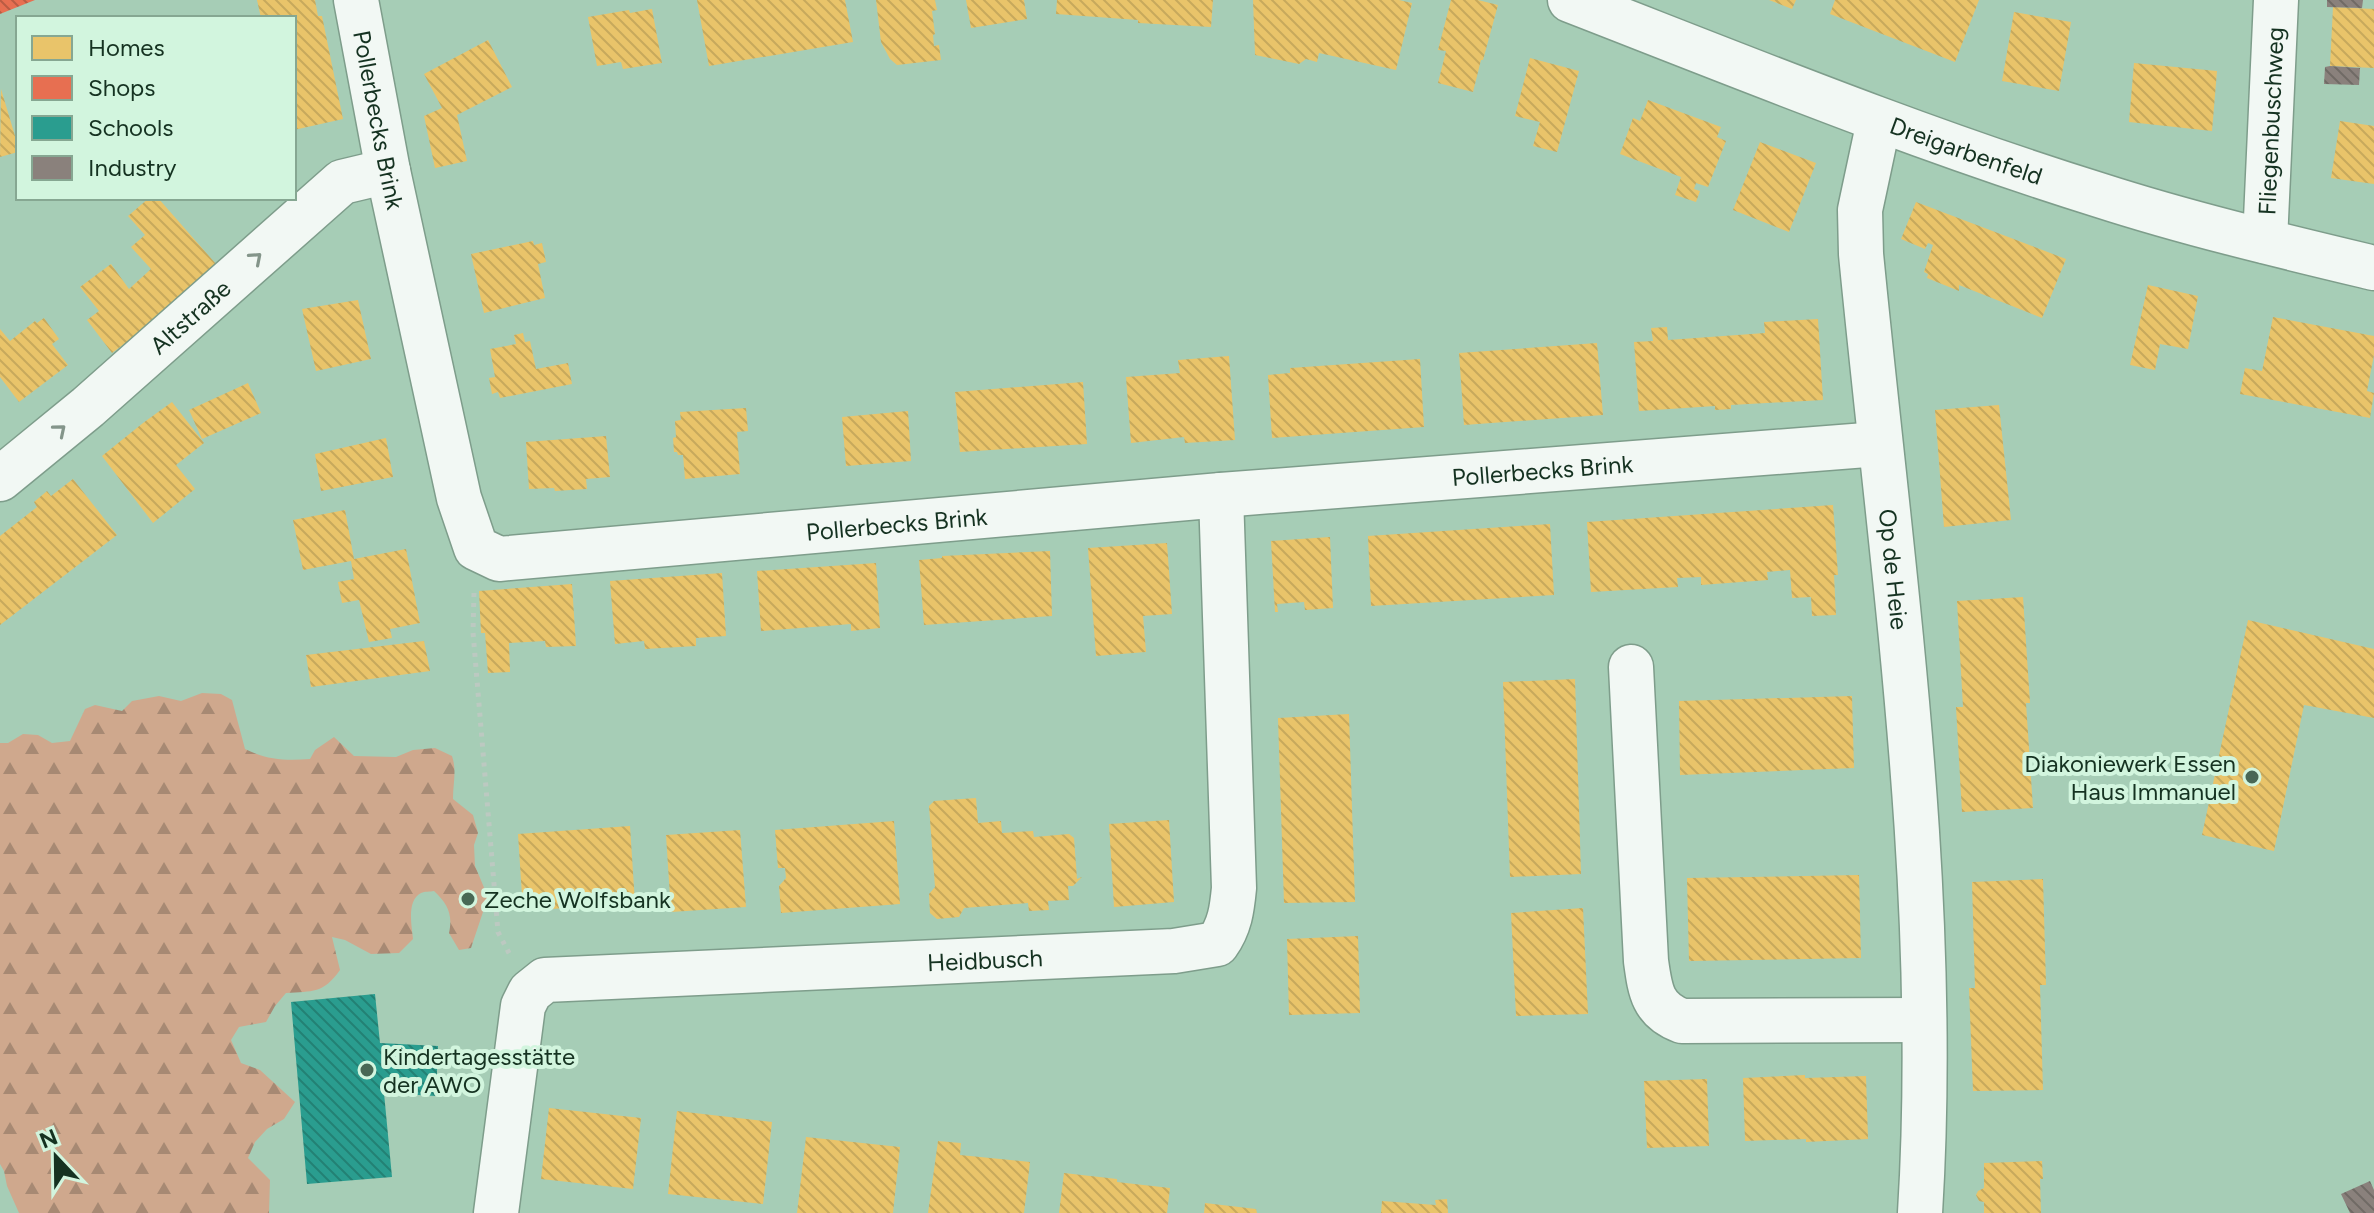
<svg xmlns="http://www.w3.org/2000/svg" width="2374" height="1213" viewBox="0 0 2374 1213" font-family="Figtree,sans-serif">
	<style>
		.forest { fill: url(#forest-firs) }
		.homes { fill: url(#homes-back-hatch) }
		.shops { fill: url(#shops-back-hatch) }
		.schools { fill: url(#schools-back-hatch) }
		.industry { fill: url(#industry-back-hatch) }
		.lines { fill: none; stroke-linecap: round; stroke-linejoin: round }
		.minor-casing { stroke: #7e9d8b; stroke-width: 47 }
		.path { stroke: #bcc9c1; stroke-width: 5; stroke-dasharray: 4 6; stroke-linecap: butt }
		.minor { stroke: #f2f8f4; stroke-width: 44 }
		.oneway { stroke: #84958a }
		.poi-dot { fill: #486855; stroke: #d2f5de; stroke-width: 3 }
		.labels { text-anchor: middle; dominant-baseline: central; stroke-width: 8; stroke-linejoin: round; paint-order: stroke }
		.street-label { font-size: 24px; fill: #153221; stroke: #d2f5de }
		.poi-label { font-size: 24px; fill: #153221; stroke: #d2f5de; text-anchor: start }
	</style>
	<defs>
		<pattern id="forest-firs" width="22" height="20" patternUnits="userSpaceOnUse" patternTransform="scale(2)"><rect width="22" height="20" fill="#cfa88d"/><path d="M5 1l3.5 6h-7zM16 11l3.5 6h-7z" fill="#a78973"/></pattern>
		<pattern id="homes-back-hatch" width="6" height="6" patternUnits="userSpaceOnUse" patternTransform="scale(2)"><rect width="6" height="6" fill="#e9c46a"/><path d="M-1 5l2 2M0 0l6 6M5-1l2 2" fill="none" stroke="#c7a95c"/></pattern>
		<pattern id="shops-back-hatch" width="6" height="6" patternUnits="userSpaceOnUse" patternTransform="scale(2)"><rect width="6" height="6" fill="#e76f51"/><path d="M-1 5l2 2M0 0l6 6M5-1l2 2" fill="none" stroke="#ba5c43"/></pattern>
		<pattern id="schools-back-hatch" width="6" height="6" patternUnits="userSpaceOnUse" patternTransform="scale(2)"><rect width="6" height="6" fill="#2a9d8f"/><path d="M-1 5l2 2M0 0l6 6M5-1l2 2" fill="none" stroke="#238174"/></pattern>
		<pattern id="industry-back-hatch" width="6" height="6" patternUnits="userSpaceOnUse" patternTransform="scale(2)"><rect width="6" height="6" fill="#8a817c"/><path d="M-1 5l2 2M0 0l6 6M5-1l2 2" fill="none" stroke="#706a65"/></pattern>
	</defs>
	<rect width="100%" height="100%" fill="#a6cdb6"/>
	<path class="forest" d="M202,693L221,694L232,700L245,749C267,760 286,761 310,759L315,750L334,737L354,756L396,757L413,750L435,748L452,756C457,771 453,783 453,799L473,815L478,833L474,845L475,866L488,897L471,948L459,950L449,933C453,915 448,904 434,891C430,892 425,891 421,893C406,901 412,926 413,939L399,953L371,954L345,940L332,937L340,970C323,994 313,991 286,993L275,1006L266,1022L239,1027L231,1040L241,1063L260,1070L295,1102L284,1119L267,1129L255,1142L248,1158L270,1180L269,1213H19L7,1186L4,1171L0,1164V743H8L23,734L38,735L52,743L70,741L85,709L95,705L122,711L132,701L159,696L181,701Z"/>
	<path class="homes" d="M257,0H315L318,16H322L343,119L294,130V18H261Z
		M697,0H845L853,42L709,66Z
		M876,0H935L937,10L932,11L935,34L933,35L934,46L939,45L941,60L897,65L890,59L881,42Z
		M966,0H1024L1027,19L971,28Z
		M1057,0H1213L1211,27L1138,23V20L1056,14Z
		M1253,0H1399L1412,3L1396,70L1319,53L1317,62L1306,59L1299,64L1255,55Z
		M1451,0H1478L1498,5L1483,60H1481L1473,92L1438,83L1446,51L1438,50Z
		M1769,0H1796L1792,9Z
		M1835,0H1979L1955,62L1830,14Z
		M2333,7L2374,9V68L2330,66Z
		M652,9L662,63L623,69L621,62L597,66L588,17L629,10L630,13Z
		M2014,12L2071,22L2059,91L2002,81Z
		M488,40L512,87L457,115L467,161L435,168L424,116L442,108L424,74Z
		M1530,58L1579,71L1557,152L1533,146L1540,122L1515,116Z
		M2134,63L2217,71L2212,131L2129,122Z
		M1,89L18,146V152L0,157Z
		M1648,100L1721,127L1717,137L1726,141L1708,187L1696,183L1694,189L1700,191L1696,202L1675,195L1681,177L1620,154L1633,118L1640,121Z
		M2340,121L2374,126V184L2331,178Z
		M1760,142L1816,163L1789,232L1733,210Z
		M149,198H158L216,264L143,330L112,353L87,320L99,311L80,287L111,264L129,289L151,269L131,247L145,235L128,216Z
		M1916,202L2066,259L2042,318L1959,285V291L1927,278L1928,274L1924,272L1933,245L1928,243L1925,249L1901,239Z
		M533,241L534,245L542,243L546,262L538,264L545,298L484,313L471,254Z
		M2148,285L2198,296L2188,349L2160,344L2155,370L2130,365Z
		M358,300L371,359L316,371L302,309Z
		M2273,317L2374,336V355L2367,391L2374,393L2370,418L2240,394L2245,368L2262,371Z
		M44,318L59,339L52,344L68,365L19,402L0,377V329L10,341L35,321L37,323Z
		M1818,319L1823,400L1731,405V409L1715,410V406L1639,411L1634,342L1653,341L1651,328L1667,327L1668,340L1765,333L1764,322Z
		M523,333L525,342L530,341L536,369L568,363L572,384L500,398L498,392L492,394L489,378L495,377L490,349L516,344L514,335Z
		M1597,343L1603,415L1464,425L1459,353Z
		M1229,356L1235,440L1185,443L1184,437L1131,443L1126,377L1180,373L1178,360Z
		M1420,359L1424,427L1272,438L1268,375L1290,373V368Z
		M1083,382L1087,444L960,452L955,392Z
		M248,383L261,413L202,439L189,410Z
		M172,402L204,443L176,465L195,489L153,523L102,456L143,423Z
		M1999,405L2011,520L1944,527L1935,410Z
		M746,408L748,431L737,432L740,474L685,479L683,455H678L677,452H674L673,438L676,437L675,421L681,420L680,412Z
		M908,411L911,461L846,466L842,417Z
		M606,436L610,477L586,479L587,489L555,491L554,488L529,489L526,442Z
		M386,438L393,477L321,491L315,454Z
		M73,479L117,535L0,625V536L37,507L34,502L47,491L51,496Z
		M1833,505L1838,575H1834L1836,615L1812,616L1811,597L1792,598L1790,570L1767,572L1768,580L1701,585V577L1677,578L1678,587L1591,592L1587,522Z
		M345,510L354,559L406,549L420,623L390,629L392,638L369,642L359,600L342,603L338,582L354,579L351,561L303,570L293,520Z
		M1550,524L1554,595L1371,606L1368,536Z
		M1330,537L1333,608L1305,610L1304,602L1277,604L1278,612H1275L1271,541Z
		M1167,543L1172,614L1143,616L1146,652L1096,656L1088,548Z
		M1050,551L1052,616L924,625L919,560L942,558V556Z
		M876,563L880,628L851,631V624L761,631L757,571Z
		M722,573L726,636L696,638V646L645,649L644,641L615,644L610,581Z
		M572,584L576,646L546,647L545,641L509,643L510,672L488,673L485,633H481L479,591Z
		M2023,597L2030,703H2026L2033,808L1962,812L1956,707H1963L1957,601Z
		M2248,620L2374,649V718L2304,705L2274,851L2202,835Z
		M424,641L430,671L311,687L306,655Z
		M1575,679L1581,874L1510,877L1503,682Z
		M1852,696L1854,768L1680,775L1679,701Z
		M1349,714L1355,902L1284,903L1278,718Z
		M976,798L978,823L1001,821L1002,833L1033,831L1034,837L1069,834L1074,838L1077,879L1082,877L1073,886H1068L1069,900L1048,901L1049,910L1029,911L1028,903L964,908L959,917L937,919L930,913L929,894L935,887L929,806L934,801Z
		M1169,820L1174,902L1114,907L1109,824Z
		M894,821L900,904L781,913L779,886L786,878L785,868H778L775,830Z
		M630,826L635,903L523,911L518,834Z
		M740,830L746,907L671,912L666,835Z
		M1859,875L1861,958L1689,961L1687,878Z
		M2043,879L2046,985H2040L2043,1090L1973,1091L1969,988H1975L1972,882Z
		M1583,908L1588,1014L1516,1016L1511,913Z
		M1358,936L1360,1013L1289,1015L1287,939Z
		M1805,1075V1078L1866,1076L1868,1139L1806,1142V1139L1745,1141L1743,1078Z
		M1707,1079L1709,1146L1647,1148L1644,1081Z
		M549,1108L641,1118L633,1189L541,1179Z
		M677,1111L772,1122L763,1204L668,1194Z
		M806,1137L900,1147L893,1213H797Z
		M938,1141L961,1143L960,1155L1030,1162L1024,1213H928Z
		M2042,1161L2043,1179H2040L2041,1213H1984V1202L1979,1201L1976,1195L1978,1191L1984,1188V1163Z
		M1064,1173L1117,1179V1182L1170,1188L1167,1213H1059Z
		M1447,1199L1448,1213H1381L1382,1201L1436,1205L1435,1200Z
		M1205,1203L1256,1209L1257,1213H1204Z"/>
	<path class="shops" d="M0,0H35L0,14Z"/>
	<path class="schools" d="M375,994L380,1043L438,1046L436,1096L384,1093L392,1177L307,1184L291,1002Z"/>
	<path class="industry" d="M2327,0H2363L2362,8L2327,7Z
		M2330,66L2360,68L2359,85L2324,84L2325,67Z
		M2370,1181L2374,1190V1213H2350L2341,1194Z"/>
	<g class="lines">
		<g class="minor-casing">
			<g id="minor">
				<path id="s1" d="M356,0L388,171L459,498L476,548L499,559L1221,495L1879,444"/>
				<path id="s2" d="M1570,0C1745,68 1919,139 2099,195C2189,224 2282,246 2374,268"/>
				<path id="s3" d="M1879,121L1860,210L1861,254C1892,573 1940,893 1920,1213"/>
				<path id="s4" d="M2265,241L2276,0"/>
				<path id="s5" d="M0,479L88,407L342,182L388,171"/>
				<path d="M1631,667L1646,961C1650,990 1652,1010 1682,1021L1923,1020"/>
				<path id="s6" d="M496,1213L523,1006L530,992L545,980L1174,951L1217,944C1230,926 1232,909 1234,888L1221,495"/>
			</g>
		</g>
		<path class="path" d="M474,593L473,632L498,932L510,955"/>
		<use href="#minor" class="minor"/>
	</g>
	<defs><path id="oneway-chevron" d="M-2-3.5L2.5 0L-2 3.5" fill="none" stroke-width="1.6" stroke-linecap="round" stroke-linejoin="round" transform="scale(2)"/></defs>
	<g class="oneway">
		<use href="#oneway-chevron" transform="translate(256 258) rotate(-41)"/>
		<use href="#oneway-chevron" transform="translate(60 430) rotate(-40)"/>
	</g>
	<g class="poi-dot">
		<circle cx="2252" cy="777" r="8"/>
		<circle cx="468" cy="899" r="8"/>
		<circle cx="367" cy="1070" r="8"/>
	</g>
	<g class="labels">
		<g class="street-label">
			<text stroke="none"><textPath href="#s1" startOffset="122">Pollerbecks Brink</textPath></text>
			<text stroke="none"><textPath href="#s4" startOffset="120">Fliegenbuschweg</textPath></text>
			<text stroke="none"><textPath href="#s2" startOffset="424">Dreigarbenfeld</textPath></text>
			<text stroke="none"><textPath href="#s5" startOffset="250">Altstraße</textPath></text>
			<text stroke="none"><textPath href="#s1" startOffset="1634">Pollerbecks Brink</textPath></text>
			<text stroke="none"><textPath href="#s1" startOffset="986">Pollerbecks Brink</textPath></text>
			<text stroke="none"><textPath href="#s3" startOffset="452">Op de Heie</textPath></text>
			<text stroke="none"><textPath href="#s6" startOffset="684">Heidbusch</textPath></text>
		</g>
		<g class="poi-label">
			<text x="2236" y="763" text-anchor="end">Diakoniewerk Essen<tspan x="2236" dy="28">Haus Immanuel</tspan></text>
			<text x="484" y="899">Zeche Wolfsbank</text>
			<text x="383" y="1056">Kindertagesstätte<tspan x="383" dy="28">der AWO</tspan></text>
		</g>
	</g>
	<rect x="16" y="16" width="280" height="184" fill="#d2f5de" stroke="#86a792" stroke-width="2"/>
	<rect x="32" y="36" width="40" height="24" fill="#e9c46a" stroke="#86a792" stroke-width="2"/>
	<text x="88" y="56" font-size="24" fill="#153221">Homes</text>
	<rect x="32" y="76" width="40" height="24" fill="#e76f51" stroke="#86a792" stroke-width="2"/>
	<text x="88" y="96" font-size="24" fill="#153221">Shops</text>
	<rect x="32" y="116" width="40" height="24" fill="#2a9d8f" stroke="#86a792" stroke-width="2"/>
	<text x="88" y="136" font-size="24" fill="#153221">Schools</text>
	<rect x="32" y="156" width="40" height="24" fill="#8a817c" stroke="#86a792" stroke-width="2"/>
	<text x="88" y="176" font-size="24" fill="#153221">Industry</text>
	<g transform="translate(56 1157) rotate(338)" stroke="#d2f5de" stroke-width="6" paint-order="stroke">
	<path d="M0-6L14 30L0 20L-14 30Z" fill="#153221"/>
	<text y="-12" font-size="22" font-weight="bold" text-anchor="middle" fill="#153221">N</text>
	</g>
</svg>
